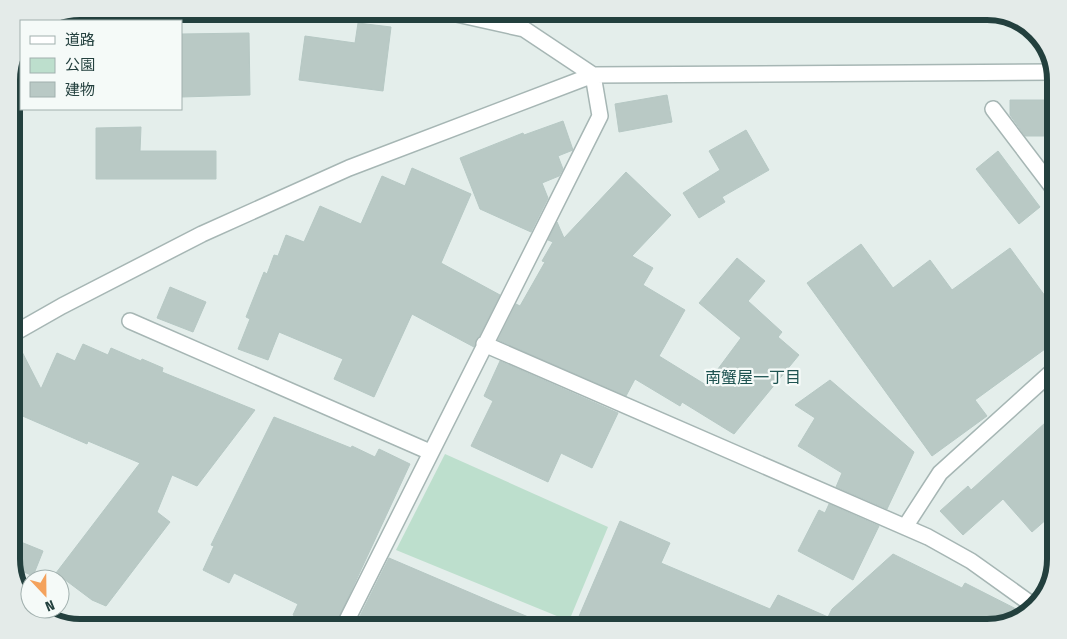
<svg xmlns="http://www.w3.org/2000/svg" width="1067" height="639" viewBox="0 0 1067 639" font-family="'Fira Sans Condensed','Noto Sans JP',sans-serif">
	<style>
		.green { fill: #bddfcd }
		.building { fill: #b9c9c5; stroke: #b6c8c4 }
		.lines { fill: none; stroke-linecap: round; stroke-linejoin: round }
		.minor-casing { stroke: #a6b6b4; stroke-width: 18 }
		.minor { stroke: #fff; stroke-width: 15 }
		.labels { text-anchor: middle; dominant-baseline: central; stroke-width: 4.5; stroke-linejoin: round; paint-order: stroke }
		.neighbourhood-label { font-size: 16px; fill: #1e5351; stroke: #f5faf8 }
		.rim { fill: none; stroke: #23403e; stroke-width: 6 }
	</style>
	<rect width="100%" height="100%" fill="#e4eeeb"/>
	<path class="green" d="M445,454L608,527L569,621L396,550Z"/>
	<path class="building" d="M358,23L391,27L383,91L299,80L305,36L355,43Z
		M249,33L250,95L181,97V34Z
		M667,95L672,122L619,132L615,104Z
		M1010,100H1056V136H1025L1010,115Z
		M563,121L573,150L558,156L563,169L559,176L542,183L548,198L531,232L480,209L460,158L523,133L524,135Z
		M141,127L140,151H216V179H96V128Z
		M746,130L769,170L722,197L725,202L699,218L683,193L720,170L709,151Z
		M998,151L1040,207L1019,224L976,169Z
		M412,168L471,194L441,263L500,295L474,347L412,314L374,397L334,379L343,359L279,332L268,360L238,349L250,319L246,317L264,272L267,274L274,255L278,256L286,235L304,242L320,206L361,224L382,176L405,186Z
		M626,172L671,215L632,256L653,268L643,285L685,310L659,356L706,385L741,338L699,303L737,258L765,281L748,301L782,332L778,337L799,355L734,434L682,402L680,406L635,379L626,396L498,340L516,304L520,306L545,262L542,261L553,242L548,240L557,222L564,238Z
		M861,244L893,288L930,260L952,290L1010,248L1056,311V341L975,400L987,416L932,456L807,283Z
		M170,287L206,302L193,332L157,318Z
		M17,342L41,389L57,353L75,361L83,344L108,355L111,348L141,361L142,359L163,368L162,372L255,410L197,486L172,475L157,512L170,522L106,606L92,600L56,573L140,463L88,441L87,444L11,411V344Z
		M500,361L618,413L592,468L561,453L548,482L471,446L493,401L484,396Z
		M830,380L914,452L887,509L836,487L842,473L798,446L815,418L795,405Z
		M1056,413V511L1032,532L1003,499L963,535L940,511L968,486L971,490Z
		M274,417L351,448L352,446L375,457L379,449L410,464L334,628H321L293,615L298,604L234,573L229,583L203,570L214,546L211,545Z
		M829,504L879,526L853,580L798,551L819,510L825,513Z
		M620,521L670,543L661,563L770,609L778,595L828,617L832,609L893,554L962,588L965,583L1026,614L1021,619L987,628H574Z
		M11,538L43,551L33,576L13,567Z
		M389,558L492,602L555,628H354Z"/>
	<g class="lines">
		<g class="minor-casing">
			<path id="minor" d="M993,109L1056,192
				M130,321L430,452
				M11,335L62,306L202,234L349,168L593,75L1054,72
				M484,344L928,537L971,561L1034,606
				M905,527L940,473L1056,368
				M343,628L600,116L593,75L524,29L443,11"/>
		</g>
		<use href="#minor" class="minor"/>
	</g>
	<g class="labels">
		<g class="neighbourhood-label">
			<text x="753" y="377">南蟹屋一丁目</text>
		</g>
	</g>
	<path d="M0 0H1067V639H0ZM80 20H987A60 60 0 0 1 1047 80V559A60 60 0 0 1 987 619H80A60 60 0 0 1 20 559V80A60 60 0 0 1 80 20Z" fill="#e4ebe9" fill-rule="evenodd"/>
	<path class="rim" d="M80 20H987A60 60 0 0 1 1047 80V559A60 60 0 0 1 987 619H80A60 60 0 0 1 20 559V80A60 60 0 0 1 80 20Z"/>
	<rect x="20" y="20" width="162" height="90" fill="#f5faf8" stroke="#a1b0ae"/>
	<rect x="30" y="36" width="25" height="8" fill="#ffffff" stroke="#a1b0ae"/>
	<text x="65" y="45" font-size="15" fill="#23403e">道路</text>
	<rect x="30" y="58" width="25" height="15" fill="#bddfcd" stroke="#a1b0ae"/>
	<text x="65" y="70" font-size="15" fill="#23403e">公園</text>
	<rect x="30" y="82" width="25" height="15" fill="#b9c9c5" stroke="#a1b0ae"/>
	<text x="65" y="95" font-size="15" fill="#23403e">建物</text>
	<g transform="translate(45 594) rotate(158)"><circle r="24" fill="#f5faf8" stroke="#a1b0ae"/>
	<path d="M0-4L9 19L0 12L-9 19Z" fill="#f4a25c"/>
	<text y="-8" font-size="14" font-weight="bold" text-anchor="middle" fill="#23403e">N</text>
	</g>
</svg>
